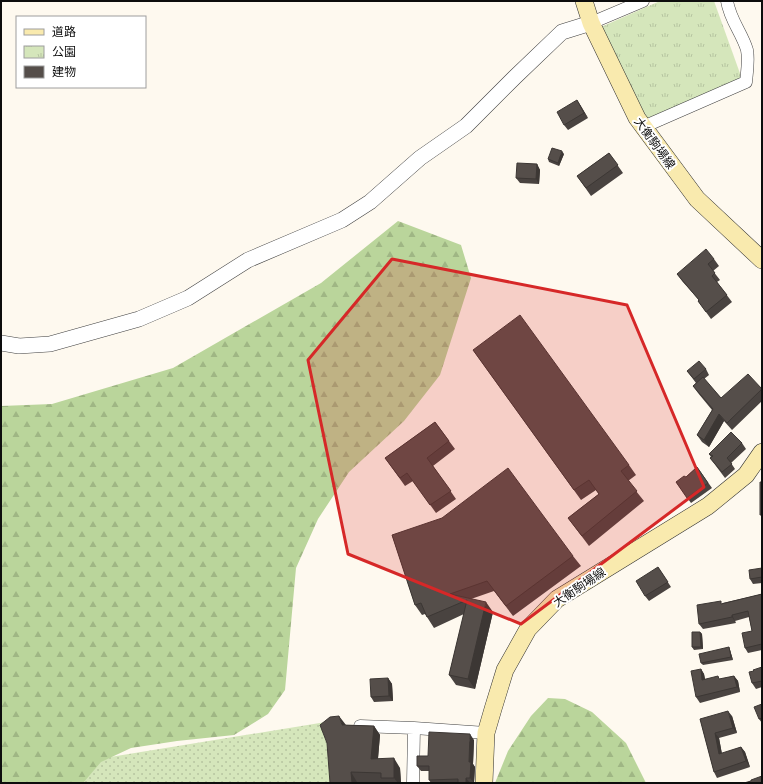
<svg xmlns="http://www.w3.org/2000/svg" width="763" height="784" viewBox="0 0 763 784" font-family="'Noto Serif','Noto Sans JP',serif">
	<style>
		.grass { fill: url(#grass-dots) }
		.forest { fill: url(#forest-firs) }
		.park { fill: url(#park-tufts) }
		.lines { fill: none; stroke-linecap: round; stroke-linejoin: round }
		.minor-casing { stroke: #404040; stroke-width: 13 }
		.tertiary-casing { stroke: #404040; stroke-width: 16 }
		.secondary-casing { stroke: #2f2f2f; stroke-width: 18 }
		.minor { stroke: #fff; stroke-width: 12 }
		.tertiary { stroke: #fff; stroke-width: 15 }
		.secondary { stroke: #f9eaae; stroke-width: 17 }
		.wall { fill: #494340 }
		.shaded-wall { fill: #3c3734 }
		.building { fill: #554e4a; stroke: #3c3734 }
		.marked { fill: #d62828; fill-opacity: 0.2; stroke: #d62828; stroke-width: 3; stroke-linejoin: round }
		.labels { text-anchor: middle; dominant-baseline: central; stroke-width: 4; stroke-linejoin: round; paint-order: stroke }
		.street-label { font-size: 12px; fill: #0d0d0d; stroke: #fff }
	</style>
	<defs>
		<pattern id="grass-dots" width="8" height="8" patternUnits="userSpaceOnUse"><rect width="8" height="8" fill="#d5e6bb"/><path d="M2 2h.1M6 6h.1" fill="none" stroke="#b6c4a0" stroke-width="1.8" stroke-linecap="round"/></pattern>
		<pattern id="forest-firs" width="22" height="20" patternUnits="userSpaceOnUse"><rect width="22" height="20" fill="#bad59b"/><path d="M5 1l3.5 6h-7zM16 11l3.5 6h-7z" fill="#9fb684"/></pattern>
		<pattern id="park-tufts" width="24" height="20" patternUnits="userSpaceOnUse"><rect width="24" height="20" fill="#d5e6bb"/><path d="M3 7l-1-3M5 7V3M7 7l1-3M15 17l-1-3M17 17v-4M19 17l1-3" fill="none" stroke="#b6c4a0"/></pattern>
	</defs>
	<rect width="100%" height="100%" fill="#fef9ef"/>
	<path class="grass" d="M338,720V783H55V766Z"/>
	<path class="forest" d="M398,221L461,245L471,278L440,375L404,421L349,472L318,519L296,568L285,690L268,714L234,735L177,741L131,748L101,762L83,783H1V406L52,404L173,368L321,283Z
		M548,698L565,699L592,712L626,743L646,783H495L508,751L531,716Z"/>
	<path class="park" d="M660,1H714L742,79L647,121L601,27Z"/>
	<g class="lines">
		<g class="minor-casing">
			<path id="minor" d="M591,23L643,1
				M643,127L746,82C747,72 749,60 747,50C742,33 730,20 727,1
				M360,726L414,728L486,733
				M413,783L414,728"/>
		</g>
		<g class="tertiary-casing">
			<path id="tertiary" d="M1,343L19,346L50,344L139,319L188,298L248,260L342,220L370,202L420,158L466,126L515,77L562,32L591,23"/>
		</g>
		<g class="secondary-casing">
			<path id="secondary" d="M584,1L591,23L637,118L697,199L762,260
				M484,783L486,733L493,709L505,670L528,629L557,599L708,506L746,475L762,452"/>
		</g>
		<use href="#minor" class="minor"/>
		<use href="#tertiary" class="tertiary"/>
		<use href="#secondary" class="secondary"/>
	</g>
	<path class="wall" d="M577,100L588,118L568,130L564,125Z
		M609,153L623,173L591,196L577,176Z
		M564,154L559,166L549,162L548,159Z
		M537,164L540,170L539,184L520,183L516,178Z
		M714,259L719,266L713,271L720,280L717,282L732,302L711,319L698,301L699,300L682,281L677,274Z
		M473,350L629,465L636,475L628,481L644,501L589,546L568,518L599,494L596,490L581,500Z
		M706,369L709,375L704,379L721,398L762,389V401L732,430L724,421L709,447L702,442L697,435L712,410L698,393L693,386L696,383L687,371Z
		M435,422L455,449L433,466L456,499L436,513L413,481L405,486L385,458Z
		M742,443L746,449L731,463L735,469L725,478L710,458L711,457L709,454Z
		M697,467L712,488L691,503L676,482L686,477Z
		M392,535L573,556L581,566L513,616L494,591L471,599L493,612L475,689L456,685L449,675L464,614L434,628L427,617L425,614L422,615L415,605Z
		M658,567L671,587L649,601L645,596Z
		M762,568V583L753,584L750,579Z
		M762,594V650L748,653L745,648L752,631L749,617L735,621L736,623L703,629L699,624L723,603Z
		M700,632L702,634L703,649L694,650L692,647Z
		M729,647L730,650L733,660L703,665L701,663Z
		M762,667V687L756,689L752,683L754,671Z
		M701,669L704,674L705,679H720L734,676L738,681L740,692L700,703L696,697Z
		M388,678L392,684L393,701L374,702L371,697Z
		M762,704V723L759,719Z
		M732,716L737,733L719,738L722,754L741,747L745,752L750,767L717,778L714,772L700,719Z
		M346,725L374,726L380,735L378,759L400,768L401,783H384V782H357L358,783H330Z
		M474,740L473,764L475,767L474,783H431L429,780V771H421L417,766L428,756Z"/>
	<path class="shaded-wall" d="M577,100L581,106L588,118L584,113Z
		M562,151L564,154L559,166L558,163Z
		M537,164L540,170L539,184L536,179Z
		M719,414L724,421L709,447L704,440Z
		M486,602L493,612L475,689L468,679Z
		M732,615L736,623L732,617Z
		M700,632L702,634L703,649L701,647Z
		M729,647L730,650L733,660L731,657Z
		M701,669L704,674L706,685L702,680Z
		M734,676L738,681L740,692L737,687Z
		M388,678L392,684L393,701L389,696Z
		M728,711L732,716L737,733L733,728Z
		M339,716L346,725H342Z
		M374,726L380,735L377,769L371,759Z
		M715,733L719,738L723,760L719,754Z
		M470,734L474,740L473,764L475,767L474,783L470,778L469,762Z
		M741,747L745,752L750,767L746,761Z
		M394,758L400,768L401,783H398L394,778Z
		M351,772L357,782L358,783H352Z
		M466,778L470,783H466Z"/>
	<path class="building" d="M577,100L584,113L564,125L557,112Z
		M552,148L562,151L558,163L548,159Z
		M609,153L618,165L586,188L577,176Z
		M517,163L537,164L536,179L516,178Z
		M706,249L714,259L708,264L715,273L712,276L727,295L706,312L698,301L699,300L677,274Z
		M520,315L629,465L621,471L637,491L582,536L568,518L599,494L589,480L574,490L473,350Z
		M699,361L706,369L694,379L687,371Z
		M748,374L762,389L727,423L719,414L704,440L697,435L713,409L693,386L703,377L721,398Z
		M435,422L449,441L427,458L451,491L430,505L407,473L400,478L385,458Z
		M731,432L742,443L727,458L732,464L722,472L710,458L713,456L709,454Z
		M697,467L708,483L687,498L676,482L684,476L686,477Z
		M508,468L573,556L506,606L487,581L450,594L486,602L468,679L449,675L467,600L427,617L421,603L415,605L392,535L442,518Z
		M760,482H762V515H760Z
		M658,567L668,582L645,596L636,581Z
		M762,568V577L750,579L749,570Z
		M762,594V644L745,648L742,633L752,631L748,611L732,615V617L699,624L697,605L721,601V604Z
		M692,632H700L701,647H692Z
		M729,647L731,657L701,663L699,654Z
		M762,667V681L752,683L749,672L754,671L753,670Z
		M701,669L702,680L718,676L719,679L734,676L737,687L696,697L691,671Z
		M388,678L389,696L371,697L370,679Z
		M762,704V718L759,719L754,707Z
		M728,711L733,728L715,733L719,754L741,747L746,761L714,772L700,719Z
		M339,716L342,725L374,726L371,759L394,758V778H381V773L351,772L352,783H330L327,743L320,725L330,717Z
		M429,732L470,734L469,762H471L470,778H466V783H458V779L429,780V766H417V756H428Z
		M762,776V783H744L751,781V780Z"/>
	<path class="marked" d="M392,259L627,305L704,487L521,624L348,554L308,360Z"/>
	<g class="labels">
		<g class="street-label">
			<text transform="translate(655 143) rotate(54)">大衡駒場線</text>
			<text transform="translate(579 587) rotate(-34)">大衡駒場線</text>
		</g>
	</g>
	<rect width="763" height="784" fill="none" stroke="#0d0d0d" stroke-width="4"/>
	<rect x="16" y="16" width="130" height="72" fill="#ffffff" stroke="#9e9e9e"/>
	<rect x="24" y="29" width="20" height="6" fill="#f9eaae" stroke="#9e9e9e"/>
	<text x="52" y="36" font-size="12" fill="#0d0d0d">道路</text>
	<rect x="24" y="46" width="20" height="12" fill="url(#park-tufts)" stroke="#9e9e9e"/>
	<text x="52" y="56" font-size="12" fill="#0d0d0d">公園</text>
	<rect x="24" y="66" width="20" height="12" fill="#554e4a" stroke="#9e9e9e"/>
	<text x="52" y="76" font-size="12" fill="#0d0d0d">建物</text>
</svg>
